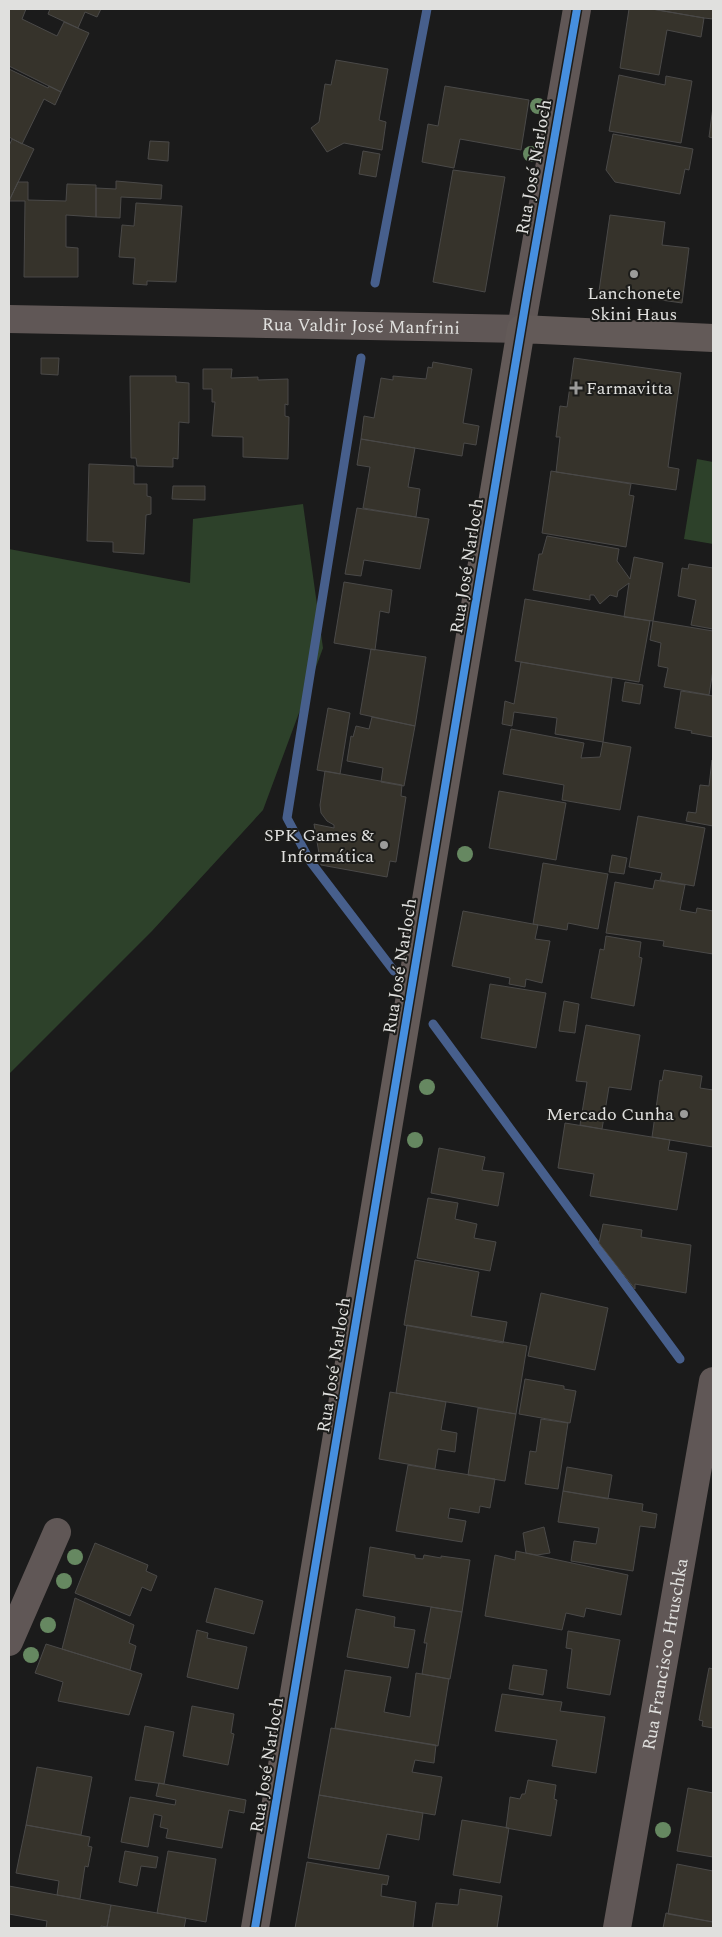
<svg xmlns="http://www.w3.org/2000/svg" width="722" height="1937" viewBox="0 0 722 1937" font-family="Spectral,serif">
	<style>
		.green { fill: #2d412a }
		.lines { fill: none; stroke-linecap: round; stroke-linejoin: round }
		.stream { stroke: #475f8c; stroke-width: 9 }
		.building { fill: #36332b; stroke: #4a4948 }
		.minor { stroke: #605756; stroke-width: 28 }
		.tertiary { stroke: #605756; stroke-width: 28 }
		.secondary { stroke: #635a58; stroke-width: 28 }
		.cycleway-casing { stroke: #1c1c1a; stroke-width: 11 }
		.cycleway { stroke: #468fdf; stroke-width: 8 }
		.tree { fill: #668861 }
		.poi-dot { fill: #9b9b9a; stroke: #1c1c1a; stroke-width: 2 }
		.labels { text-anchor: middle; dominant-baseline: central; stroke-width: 4; stroke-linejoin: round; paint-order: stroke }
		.street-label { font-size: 18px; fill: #e0e0de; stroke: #1c1c1a }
		.poi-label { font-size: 18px; fill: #e0e0de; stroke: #1c1c1a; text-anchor: end }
	</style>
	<rect width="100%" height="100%" fill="#1b1b1b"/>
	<path class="green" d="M697,459L713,462V544L684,539Z
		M303,504L323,648L263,810L152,931L9,1074V549L190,583L193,519Z"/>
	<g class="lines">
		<path class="stream" d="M375,283L427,9
			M361,358L287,818L310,861L394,971
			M433,1024L680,1359"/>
	</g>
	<path class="building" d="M9,9H26L22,19L57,36L64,22L89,33L61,92L9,66Z
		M50,9H101L97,17L85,12L78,28L48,14Z
		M629,9H652L704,18L701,37L667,30L659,75L620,68Z
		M652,9H713V19L704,18Z
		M336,60L388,69L379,120L386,122L382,150L344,143L327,152L311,128L319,122L325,84L331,85Z
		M9,69L48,88L49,86L61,92L55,105L44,99L22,144L9,137Z
		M619,75L665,85L666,76L692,81L681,143L609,131Z
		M445,86L529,100L521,150L460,139L454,168L422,162L428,124L438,126Z
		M713,107V138L709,137Z
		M613,134L693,149L689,170L685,169L680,194L615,182L606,170Z
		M12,139L34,149L9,201V146Z
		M150,141L169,142L168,161L148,159Z
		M363,151L380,154L376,177L359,174Z
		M453,170L505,177L485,292L433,282Z
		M116,181L162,185L161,199L121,197L120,218L96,217V188L116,189Z
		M18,182H28V200L66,201L67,184L96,185V217L66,215V247L78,248V277H24L25,201H9Z
		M136,203L182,206L176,282L147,281V285L133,284L135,258L119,257L122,225L134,226Z
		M610,215L665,222L662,245L689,248L682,303L599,291Z
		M41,358H59L58,375L41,374Z
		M574,358L681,373L668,467L679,469L676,490L556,472L560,437H556L560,406L567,407Z
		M433,362L472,369L463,423L479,426L476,445L464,443L462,456L361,439L364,416L374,418L381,378L393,380V376L426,379L428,367L432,368Z
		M203,369H232L231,378L258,377V380L288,379V405L285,404V416L289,417L288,459L243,457V437L212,436L215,402H212V389H203Z
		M130,376H176V382L189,383V423L179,422L178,459L173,458V467L137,466L136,458H131Z
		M361,439L415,448L408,487L420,489L416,517L363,508L370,467L357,465Z
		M89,464L134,466V484H147V496L151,497V514L146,515L144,554L113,552V542L87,541Z
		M551,471L631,484L629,495L634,496L626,547L542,533Z
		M173,486H205V500L172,499Z
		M357,508L429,519L420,569L364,560L361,576L345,574Z
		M547,536L619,549L617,561L630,579L634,557L663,563L653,621L624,617L629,583L618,591L617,597L610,595L600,604L594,595H590V600L533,590L539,554H542Z
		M689,564L713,568V629L691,625L696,600L678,596L682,568L688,569Z
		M344,582L392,590L389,613L380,611L375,650L334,643Z
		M525,599L650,621L639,682L515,661Z
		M653,621L713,631V670L709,695L664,687L668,668L658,666L661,643L650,640Z
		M371,649L426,657L415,726L360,714Z
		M521,662L612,678L603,742L555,734L557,718L514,712L512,726L502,724L505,701L514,704Z
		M625,682L643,685L640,704L622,701Z
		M681,691L713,696V737L691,733L692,731L675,728Z
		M328,708L350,713L340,774L317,770Z
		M372,717L415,726L404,786L381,782L383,768L347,761L351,736L353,737L356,726L369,729Z
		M511,729L584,743L581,758L600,757L603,742L631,747L620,810L562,800L564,785L503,774Z
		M712,760L713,826L686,821L688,812L696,813L700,785L709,786Z
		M325,771L402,785L401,796L406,797L396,862L390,861L387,877L321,865L314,824L334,828V825L327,821L321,813L320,805Z
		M499,791L566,803L556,860L489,848Z
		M638,816L705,828L694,886L660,880L662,873L629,867Z
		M612,855L627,858L624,874L609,872Z
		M543,863L608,874L598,929L568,923L567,930L533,924Z
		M655,880L685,885L680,910L696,913L697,908L713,911V954L663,946L664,941L606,933L615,882L653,889Z
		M463,911L538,925L535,939L550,941L542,983L526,979L525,987L509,984L510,978L452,966Z
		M606,936L641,942L639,957L642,958L634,1006L591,998L600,949L604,950Z
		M490,984L546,993L536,1048L481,1038Z
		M564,1001L579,1004L575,1033L559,1031Z
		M586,1025L640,1035L631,1090L609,1087L602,1129L580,1125L587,1082L576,1081Z
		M664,1070L702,1076L700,1088L713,1090V1147L652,1137L660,1080L662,1081Z
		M565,1123L670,1140L668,1150L687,1153L677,1210L590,1196L594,1174L558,1168Z
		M439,1148L485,1157L482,1170L504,1173L498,1206L431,1193Z
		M428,1198L458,1203L455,1219L477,1224L474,1238L496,1242L490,1271L417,1258Z
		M603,1224L642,1230L641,1237L691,1245L686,1293L635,1284V1289L599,1243Z
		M415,1260L479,1272L471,1316L507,1322L503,1343L404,1325Z
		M541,1293L608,1308L595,1370L528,1356Z
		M407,1325L527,1346L516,1414L396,1393Z
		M525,1379L564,1386V1389L576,1391L570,1423L519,1414Z
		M390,1392L446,1402L441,1430L457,1433L455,1452L438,1449L435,1469L379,1459Z
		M478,1408L516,1414L505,1481L468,1475Z
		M541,1419L568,1423L558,1489L525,1484L530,1451L536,1452Z
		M408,1465L495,1479L490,1508L480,1506L479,1513L450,1508L448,1518L466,1521L462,1542L396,1531Z
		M567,1467L612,1475L608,1499L563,1491Z
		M563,1491L643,1504L642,1511L657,1514L655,1528L640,1526L633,1571L571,1561L574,1541L596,1544L599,1528L558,1522Z
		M544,1527L550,1553L537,1555L526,1553L523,1533Z
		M95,1543L148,1565L146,1571L157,1576L151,1591L142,1587L130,1616L75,1593Z
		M370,1547L415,1555V1558L423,1559L424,1555L441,1558V1556L470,1560L462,1612L363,1596Z
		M516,1551L628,1575L621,1615L586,1608L584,1617L566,1613L562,1630L485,1616L495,1555L515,1560Z
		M215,1588L263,1601L254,1634L206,1622Z
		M75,1598L134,1625L129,1643L136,1646L130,1670L62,1649Z
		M431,1607L462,1612L450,1679L422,1674L427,1643H424Z
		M356,1609L395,1617L394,1627L415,1630L408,1668L347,1657Z
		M197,1630L208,1633L207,1638L247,1647L238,1689L187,1677Z
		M568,1631L620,1640L610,1695L567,1688L572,1649L566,1648Z
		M46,1644L142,1674L129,1715L58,1701L63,1682L35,1673Z
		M513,1665L547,1670L543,1695L509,1689Z
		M709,1668L713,1669V1728L702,1726L703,1721L699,1720Z
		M345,1670L391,1677L384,1712L410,1717L416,1673L449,1679L438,1746L335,1728Z
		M502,1694L562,1702L560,1711L605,1717L596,1773L552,1766L557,1740L495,1731Z
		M192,1706L234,1714L231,1733L234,1734L228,1765L183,1756Z
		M145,1726L174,1732L164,1784L135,1780Z
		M331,1728L436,1745L434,1763L415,1760L412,1772L442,1777L435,1815L319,1795Z
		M37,1767L92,1777L81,1835L26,1825Z
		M528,1780L556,1785L554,1799L557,1800L551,1836L506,1828L510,1797L520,1799L522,1794H525Z
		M159,1783L246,1800L244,1813L229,1810L222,1848L166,1838L168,1829L160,1827L162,1816L154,1814L148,1847L121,1842L130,1797L175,1805L176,1800L156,1796Z
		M688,1788L713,1793V1857L677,1851Z
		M319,1795L423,1813L419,1840L387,1834L379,1869L308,1858Z
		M462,1820L509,1828L500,1883L453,1875Z
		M26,1825L90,1837L88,1846L92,1847L88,1867L85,1866L80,1899L57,1895L59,1881L16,1873Z
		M125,1851L158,1857L156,1868L141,1866L137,1886L119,1882Z
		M168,1851L216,1859L206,1922L157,1913Z
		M307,1862L389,1876L387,1885L382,1884L381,1896L416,1902L413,1928H295Z
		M677,1864L713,1871V1922L668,1914Z
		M9,1886L111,1905L107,1927L101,1926V1928H46L47,1921L9,1914Z
		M460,1889L502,1896L497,1928H432L436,1903L458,1905Z
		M111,1905L186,1918L184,1928L107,1927Z
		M666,1913L713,1922V1928H663Z"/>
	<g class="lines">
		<path class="minor" d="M521,329L577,9
			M9,1642L57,1532"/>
		<g class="tertiary">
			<path id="s1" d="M9,319L521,329"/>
			<path id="s2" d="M617,1928L713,1381"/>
		</g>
		<path class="secondary" d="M255,1928L521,329L713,338"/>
		<g class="cycleway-casing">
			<path id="cycleway" d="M255,1928L527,294L577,9"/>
		</g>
		<use href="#cycleway" class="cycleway"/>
	</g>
	<g class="tree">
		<circle cx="538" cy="106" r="8"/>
		<circle cx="531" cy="154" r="8"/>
		<circle cx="465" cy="854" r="8"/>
		<circle cx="427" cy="1087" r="8"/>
		<circle cx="415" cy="1140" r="8"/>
		<circle cx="75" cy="1557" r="8"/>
		<circle cx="64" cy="1581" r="8"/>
		<circle cx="48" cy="1625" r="8"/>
		<circle cx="31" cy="1655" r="8"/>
		<circle cx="663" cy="1830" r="8"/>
	</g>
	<g class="poi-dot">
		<circle cx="634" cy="274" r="5"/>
		<path d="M573.5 380.5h5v5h5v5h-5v5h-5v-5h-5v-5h5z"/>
		<circle cx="384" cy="845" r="5"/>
		<circle cx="684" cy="1114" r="5"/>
	</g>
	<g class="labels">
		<g class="street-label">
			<text transform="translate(534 167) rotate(-80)">Rua José Narloch</text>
			<text stroke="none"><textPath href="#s1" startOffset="352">Rua Valdir José Manfrini</textPath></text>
			<text transform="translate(467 566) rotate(-81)">Rua José Narloch</text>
			<text transform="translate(400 966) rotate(-81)">Rua José Narloch</text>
			<text transform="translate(334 1365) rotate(-81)">Rua José Narloch</text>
			<text stroke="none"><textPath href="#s2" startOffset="278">Rua Francisco Hruschka</textPath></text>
			<text transform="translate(267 1765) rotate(-81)">Rua José Narloch</text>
		</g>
		<g class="poi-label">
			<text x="634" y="293" text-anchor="middle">Lanchonete<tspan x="634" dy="21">Skini Haus</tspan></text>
			<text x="586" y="388" text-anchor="start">Farmavitta</text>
			<text x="374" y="835">SPK Games &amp;<tspan x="374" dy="21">Informática</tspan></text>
			<text x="674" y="1114">Mercado Cunha</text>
		</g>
	</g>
	<rect width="722" height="1937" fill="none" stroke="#e0e0de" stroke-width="20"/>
</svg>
